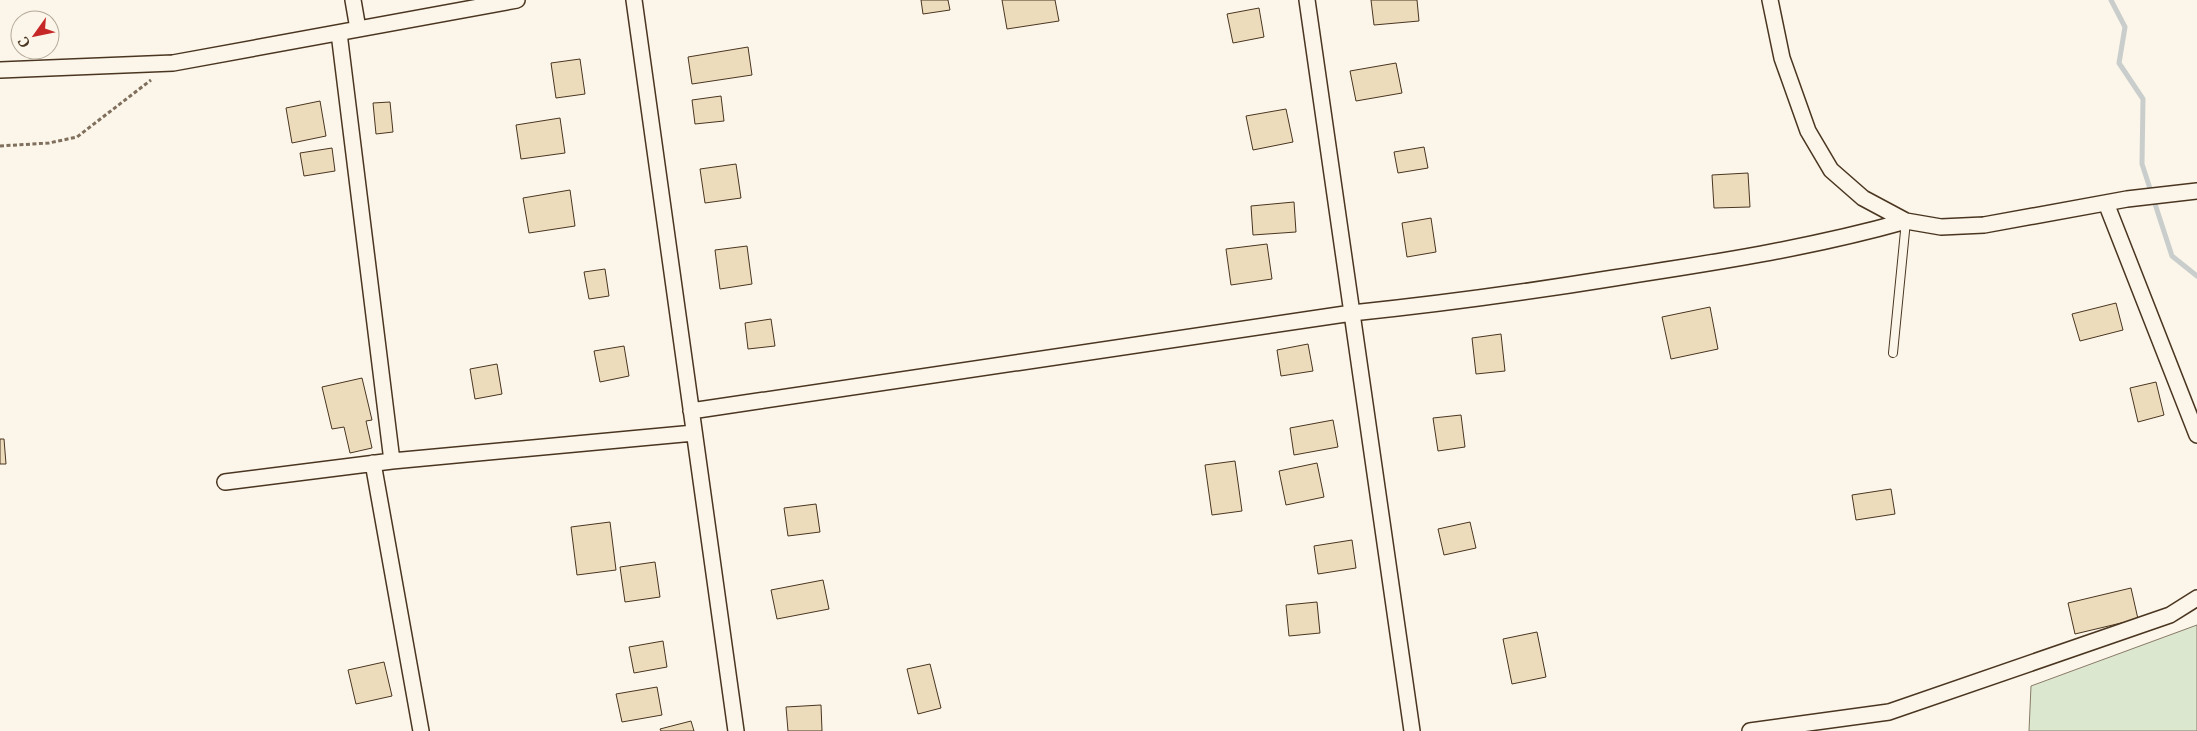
<svg xmlns="http://www.w3.org/2000/svg" width="2197" height="731" viewBox="0 0 2197 731" font-family="Merriweather,serif">
	<style>
		.green { fill: #dce7d0; stroke: #887966 }
		.lines { fill: none; stroke-linecap: round; stroke-linejoin: round }
		.stream { stroke: #c9cecd; stroke-width: 5 }
		.building { fill: #ecdcbc; stroke: #4a3520 }
		.service-casing { stroke: #4a3520; stroke-width: 10 }
		.minor-casing { stroke: #4a3520; stroke-width: 18 }
		.path { stroke: #7f6f5c; stroke-width: 3; stroke-dasharray: 4 2.5; stroke-linecap: butt }
		.service { stroke: #fbf6e9; stroke-width: 8 }
		.minor { stroke: #fbf6e9; stroke-width: 15 }
	</style>
	<rect width="100%" height="100%" fill="#fbf6e9"/>
	<path class="green" d="M2197,625V731H2029L2031,686Z"/>
	<g class="lines">
		<path class="stream" d="M2111,0L2125,27L2119,63L2143,99L2142,164L2172,256L2197,276"/>
	</g>
	<path class="building" d="M921,0H948L950,10L923,14Z
		M1002,0H1055L1059,21L1007,29Z
		M1371,0H1417L1419,21L1374,25Z
		M1259,8L1264,37L1233,43L1227,14Z
		M748,47L752,75L692,84L688,57Z
		M580,59L585,94L556,98L551,63Z
		M1396,63L1402,93L1356,101L1350,71Z
		M721,96L724,121L695,124L692,100Z
		M320,101L326,136L292,143L286,108Z
		M390,102L393,132L376,134L373,103Z
		M1286,109L1293,142L1253,150L1246,116Z
		M560,118L565,153L521,159L516,125Z
		M1424,147L1428,168L1398,173L1394,152Z
		M332,148L335,171L304,176L300,153Z
		M736,164L741,198L705,203L700,169Z
		M1748,173L1750,207L1714,208L1712,175Z
		M570,190L575,226L529,233L523,198Z
		M1294,202L1296,232L1253,235L1251,206Z
		M1431,218L1436,252L1407,257L1402,223Z
		M1267,244L1272,279L1231,285L1226,249Z
		M747,246L752,284L720,289L715,250Z
		M605,269L609,296L589,299L584,272Z
		M2116,303L2123,330L2080,341L2072,314Z
		M1710,307L1718,349L1671,359L1662,317Z
		M771,319L775,346L748,349L745,323Z
		M1501,334L1505,371L1476,374L1472,338Z
		M1308,344L1313,371L1281,376L1277,350Z
		M624,346L629,376L600,382L594,351Z
		M497,364L502,394L475,399L470,369Z
		M362,378L372,420L366,421L372,448L350,453L344,427L332,429L322,387Z
		M2156,382L2164,415L2138,422L2130,388Z
		M1461,415L1465,447L1438,451L1433,418Z
		M1333,420L1338,447L1294,455L1290,428Z
		M0,439H4L6,464H0Z
		M1235,461L1242,511L1212,515L1205,465Z
		M1317,463L1324,497L1286,505L1279,471Z
		M1891,489L1895,514L1856,520L1852,495Z
		M816,504L820,532L788,536L784,508Z
		M610,522L616,570L577,575L571,527Z
		M1470,522L1476,548L1444,555L1438,529Z
		M1352,540L1356,568L1318,574L1314,546Z
		M655,562L660,597L625,602L620,567Z
		M823,580L829,609L777,619L771,590Z
		M2131,588L2138,619L2075,634L2068,603Z
		M1317,602L1320,633L1289,636L1286,605Z
		M1537,632L1546,677L1512,684L1503,639Z
		M663,641L667,667L634,673L629,647Z
		M384,662L392,696L356,704L348,670Z
		M930,664L941,708L918,714L907,669Z
		M657,687L662,715L622,722L616,694Z
		M821,705L822,731H788L786,707Z
		M691,721L694,731H661L660,729Z"/>
	<g class="lines">
		<g class="service-casing">
			<path id="service" d="M1893,353L1906,221"/>
		</g>
		<g class="minor-casing">
			<path id="minor" d="M353,0L358,29
				M634,0L736,731
				M1307,0L1412,731
				M1770,0L1782,58L1808,131L1831,170L1863,198L1906,221L1941,227L1984,225L2127,199L2197,191
				M339,33L392,461
				M0,70L173,63L517,0
				M2106,203L2197,435
				M691,411L1352,313C1440,304 1527,292 1614,278C1713,263 1810,248 1906,221
				M373,463L421,731
				M225,482L392,461L694,433
				M1750,731L1889,712L2170,615L2197,598"/>
		</g>
		<path class="path" d="M0,146L49,143L77,137L151,80"/>
		<use href="#service" class="service"/>
		<use href="#minor" class="minor"/>
	</g>
	<g transform="translate(35 35) rotate(237)"><circle r="24" fill="#fbf6e9" stroke="#b4a999"/>
	<path d="M0-4L9 19L0 12L-9 19Z" fill="#c62828"/>
	<text y="-8" font-size="14" font-weight="bold" text-anchor="middle" fill="#4a3520">С</text>
	</g>
</svg>
